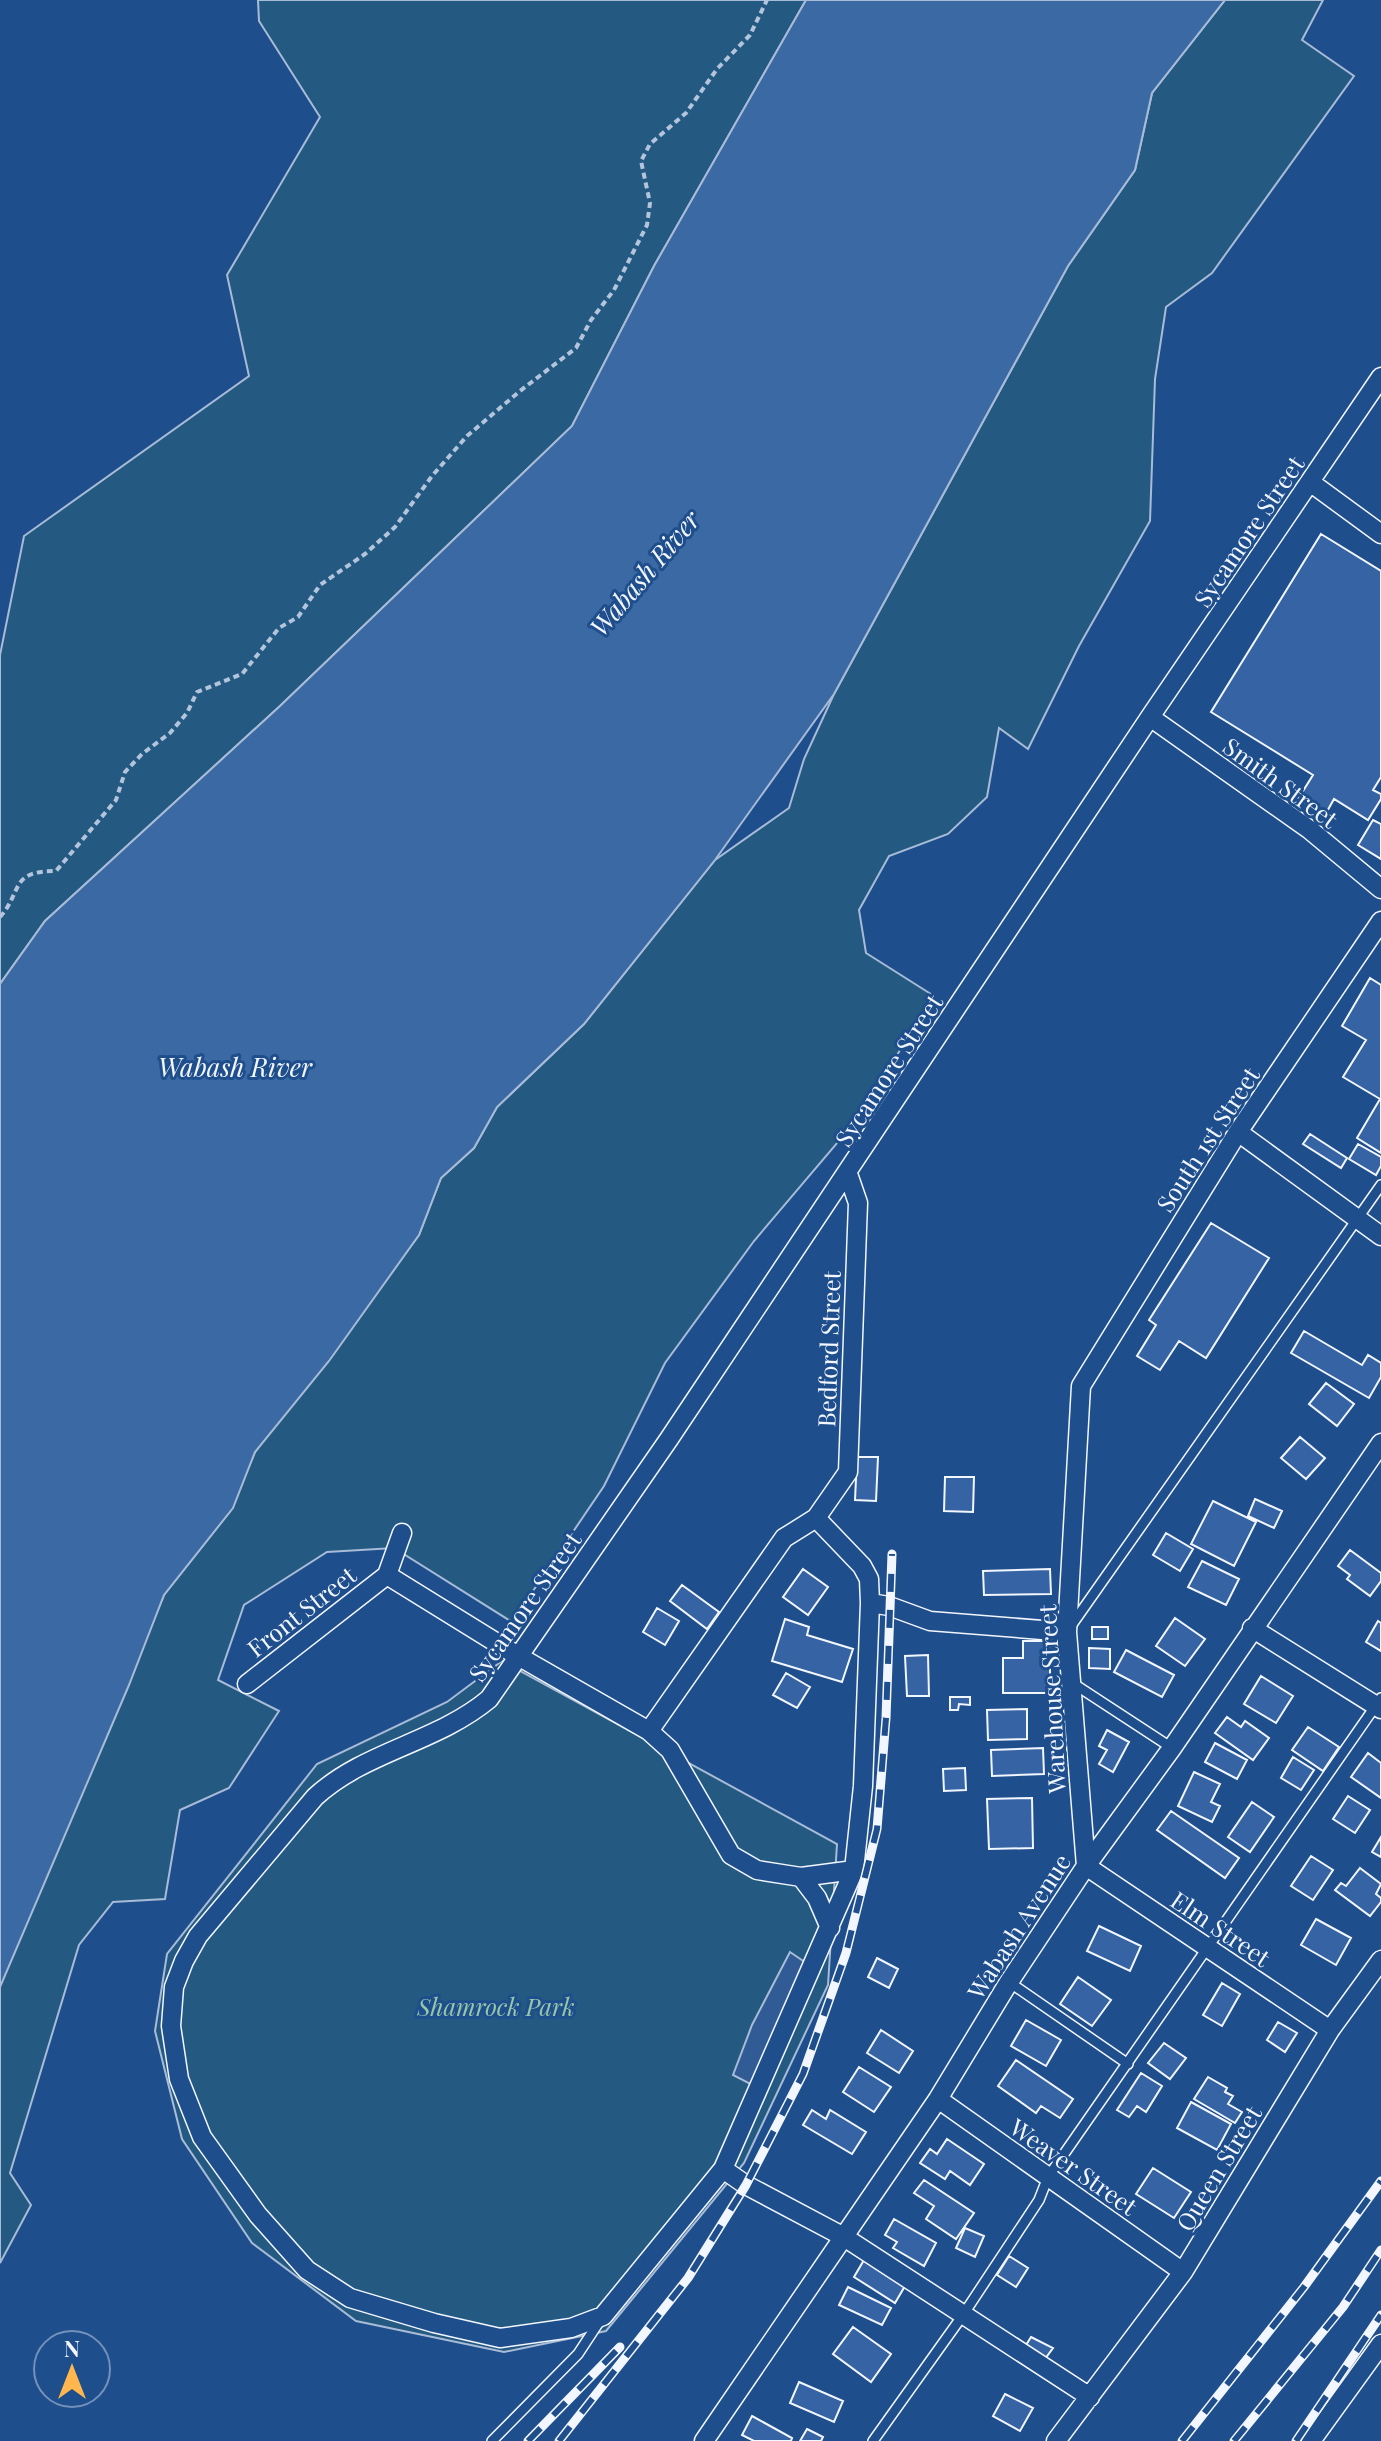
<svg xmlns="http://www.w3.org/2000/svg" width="1381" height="2441" viewBox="0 0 1381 2441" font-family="'Playfair Display',serif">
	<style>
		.green { fill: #245a82; stroke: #a8bbd7; stroke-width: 2 }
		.parking { fill: #305b95; stroke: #a8bbd7; stroke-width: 2 }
		.water { fill: #3b69a3; stroke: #a8bbd7; stroke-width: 2 }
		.building { fill: #3563a3; stroke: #f2f6ff; stroke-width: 2 }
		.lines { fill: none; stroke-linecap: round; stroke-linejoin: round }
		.lane-casing { stroke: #f2f6ff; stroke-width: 12 }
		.street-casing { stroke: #f2f6ff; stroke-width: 21 }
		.path { stroke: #b3c4dc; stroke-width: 4; stroke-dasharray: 6 4; stroke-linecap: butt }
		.lane { stroke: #1f4e8c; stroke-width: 9 }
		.street { stroke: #1f4e8c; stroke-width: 18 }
		.rail-casing { stroke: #f2f6ff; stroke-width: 9 }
		.rail { stroke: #1f4e8c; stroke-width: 6; stroke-dasharray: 18; stroke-linecap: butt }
		.labels { text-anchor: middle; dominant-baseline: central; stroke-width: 6; stroke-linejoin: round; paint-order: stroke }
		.street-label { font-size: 24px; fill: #f2f6ff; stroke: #1f4e8c }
		.park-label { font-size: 24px; font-style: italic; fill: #97c8a6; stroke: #1f4e8c }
		.water-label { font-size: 26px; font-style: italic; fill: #f2f6ff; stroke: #1f4e8c }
	</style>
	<rect width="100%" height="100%" fill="#1f4e8c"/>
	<path class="green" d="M258,0H806L654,266L572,426L280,706L45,921L0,984V655L24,536L249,376L227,275L320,117L259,21Z
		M1225,0H1323L1302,40L1354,76L1212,273L1166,307L1155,379L1150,521L1079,646L1028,749L999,728L987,797L948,834L889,856L859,910L866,953L934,996L855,1122L754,1241L665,1363L604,1486L512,1622L394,1548L327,1552L244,1605L218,1680L279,1711L229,1788L180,1810L165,1899L113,1902L79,1945L10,2173L31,2205L0,2263V1984L164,1595L230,1511L255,1452L419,1235L441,1178L474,1148L497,1107L584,1024L715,860L789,808L804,759L834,694L1068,266L1135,170L1152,93Z
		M502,1661L837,1844L828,1985L744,2163L606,2331L504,2352L356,2321L252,2243L182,2139L155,2031L167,1954L317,1764L447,1702Z"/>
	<path class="parking" d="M790,1952L818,1971L760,2089L733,2075L752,2025Z"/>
	<path class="water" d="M806,0H1225L1152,93L1135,170L1068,266L834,694L715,860L584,1024L497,1107L474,1148L441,1178L419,1235L329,1361L255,1452L233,1508L164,1595L129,1685L0,1987V984L45,921L280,706L572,426L654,266Z"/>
	<path class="building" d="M1321,534L1381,571V777L1373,790L1381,794V799L1368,820L1334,799L1325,815L1298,799L1313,775L1211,712Z
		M1373,820L1381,824V859L1358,845Z
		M1370,978L1381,985V1153L1357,1138L1380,1099L1343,1077L1366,1040L1342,1026Z
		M1310,1134L1347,1158L1341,1168L1303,1144Z
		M1358,1144L1381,1157V1166L1376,1175L1349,1159Z
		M1211,1223L1269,1258L1206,1358L1179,1341L1160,1370L1137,1356L1156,1325L1149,1320Z
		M1304,1331L1362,1365L1368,1355L1381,1363V1377L1369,1398L1291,1353Z
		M1326,1383L1354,1404L1337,1426L1309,1404Z
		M1300,1437L1325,1458L1306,1479L1281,1458Z
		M857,1457H878L876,1501L855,1500Z
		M945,1477H974L973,1512L944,1511Z
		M1255,1499L1282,1511L1274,1528L1248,1516Z
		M1213,1501L1256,1522L1234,1566L1191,1544Z
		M1166,1533L1193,1549L1180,1571L1153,1555Z
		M1350,1550L1381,1573V1581L1370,1596L1347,1579L1350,1575L1338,1566Z
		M1202,1561L1239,1579L1226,1605L1188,1587Z
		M803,1569L828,1587L808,1615L783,1597Z
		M1050,1569L1051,1594L984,1595L983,1571Z
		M682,1585L719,1612L707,1629L670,1601Z
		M657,1608L679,1621L665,1645L643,1632Z
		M1175,1618L1205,1639L1185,1666L1156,1646Z
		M785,1619L809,1627L807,1635L853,1649L842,1682L772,1661Z
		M1378,1621L1381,1623V1651L1366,1642Z
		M1092,1627H1108V1639H1092Z
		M1023,1641H1050V1693H1003V1658H1023Z
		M1089,1648L1110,1649V1669L1089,1668Z
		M1126,1650L1174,1675L1162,1697L1114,1672Z
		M928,1655L929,1696H907L905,1656Z
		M786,1673L810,1687L797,1708L773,1695Z
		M1261,1676L1293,1696L1276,1723L1244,1704Z
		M950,1697H970V1705L959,1704L958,1710H950Z
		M1027,1709V1739L988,1740L987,1710Z
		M1227,1717L1241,1727L1245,1721L1269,1738L1253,1760L1215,1733Z
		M1308,1727L1339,1747L1323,1771L1292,1750Z
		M1107,1730L1129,1742L1113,1772L1099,1764L1107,1750L1099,1746Z
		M1215,1743L1247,1760L1237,1779L1205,1762Z
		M1043,1748L1044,1774L992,1776L991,1750Z
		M1368,1753L1381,1763V1798L1351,1777Z
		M1293,1757L1314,1770L1301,1790L1281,1778Z
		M965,1768L966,1790L944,1791L943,1769Z
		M1194,1772L1220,1784L1211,1802L1220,1806L1212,1822L1178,1806Z
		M1348,1796L1370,1810L1355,1833L1333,1819Z
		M1032,1798L1033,1848L989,1849L987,1799Z
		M1252,1802L1274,1817L1250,1852L1228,1837Z
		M1171,1811L1239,1858L1225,1878L1157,1830Z
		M1381,1837V1857L1372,1852Z
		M1311,1856L1333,1870L1313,1900L1291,1886Z
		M1360,1868L1381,1884L1376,1894L1381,1898V1902L1370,1916L1335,1890L1341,1883L1346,1886Z
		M1316,1919L1351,1938L1336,1965L1301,1945Z
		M1099,1926L1141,1946L1130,1971L1087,1951Z
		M877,1958L898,1969L889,1988L868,1977Z
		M1078,1977L1111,2000L1092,2026L1060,2004Z
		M1222,1983L1240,1994L1222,2026L1203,2015Z
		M1026,2020L1061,2040L1046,2066L1011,2046Z
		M1278,2022L1297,2033L1285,2052L1267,2040Z
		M881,2030L913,2051L899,2073L867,2053Z
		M1164,2043L1186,2058L1170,2079L1148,2063Z
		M1016,2060L1073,2099L1060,2118L1041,2106L1036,2113L998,2086Z
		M859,2067L891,2087L874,2112L843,2092Z
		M1141,2073L1162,2086L1146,2112L1137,2106L1129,2117L1117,2110Z
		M1208,2077L1227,2088L1225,2092L1233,2096L1228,2104L1242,2112L1235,2123L1194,2099Z
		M1191,2102L1231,2124L1217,2150L1177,2128Z
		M812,2110L826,2119L830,2110L866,2132L852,2154L803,2125Z
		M947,2139L984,2164L970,2185L950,2171L945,2179L920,2163L930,2149L937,2154Z
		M1153,2168L1191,2192L1174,2218L1136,2194Z
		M924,2180L974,2213L956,2239L926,2219L934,2206L914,2193Z
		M894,2219L936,2243L924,2266L893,2248L897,2242L885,2235Z
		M965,2228L984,2236L975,2257L956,2248Z
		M1009,2256L1028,2268L1016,2287L997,2275Z
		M864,2260L905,2286L895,2303L854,2277Z
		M848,2287L891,2308L882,2325L839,2305Z
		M853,2327L891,2354L871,2382L833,2354Z
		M1031,2337L1053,2348L1042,2363L1023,2350Z
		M799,2382L843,2401L834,2422L790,2403Z
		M1005,2394L1033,2408L1020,2431L993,2416Z
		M752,2416L792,2438L791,2441H754L742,2435Z
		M807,2429L823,2437L821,2441H800Z"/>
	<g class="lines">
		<g class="lane-casing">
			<path id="lane" d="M1071,1626L1381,1185
				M1071,1682L1172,1748
				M1009,1982L1128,2064
				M492,2441L578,2354L601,2319
				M873,2441L963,2315L1039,2200L1048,2177L1381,1698"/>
		</g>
		<g class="street-casing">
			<path id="street" d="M1310,482L1381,534
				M1150,717L1310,830L1381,889
				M1238,1132L1381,1236
				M816,1518L862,1566L869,1579L870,1603L889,1606L930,1621L1067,1632
				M387,1575L518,1656L649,1731L670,1750L731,1855L757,1870L801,1877L854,1870L863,1786L870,1603
				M1252,1628L1381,1709
				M247,1684L387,1575L402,1533
				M649,1731L784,1538L816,1518L848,1472L858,1203L848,1174
				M854,1870L723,2169L603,2316L571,2328L500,2338L434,2323L350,2298L307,2270L258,2215L202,2137L179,2079L171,2026L174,1987L184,1961L198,1936L315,1797C365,1751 436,1743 489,1699L669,1439L1150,717L1381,377
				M801,1877L817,1898L830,1928
				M1330,2030L1086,1866L1067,1632L1081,1386L1238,1132L1381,921
				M938,2099L1183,2272
				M723,2169L746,2185L844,2237L1090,2397
				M704,2441L938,2099L1009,1982L1086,1866L1172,1748L1381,1443
				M1056,2441L1183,2272L1330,2030L1381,1960
				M1311,2441L1381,2344"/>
		</g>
		<path class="path" d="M0,917C23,891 9,871 56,871L116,800L125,772L142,754L170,733L187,713L197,692L242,674L279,628L298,617L320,585L365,554L395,527L432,476L467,436L520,391L576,348L591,320L614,290L647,225L650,203L641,161L650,144L686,113L717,69L750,35L767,0"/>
		<use href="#lane" class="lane"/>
		<use href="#street" class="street"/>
		<g class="rail-casing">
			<path id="rail" d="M528,2441L620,2347
				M559,2441L688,2278L746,2185L803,2074L846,1953L877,1829L886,1718L892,1554
				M1182,2441L1304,2287L1381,2181
				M1234,2441L1343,2307L1381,2250
				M1296,2441L1381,2315"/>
		</g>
		<use href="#rail" class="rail"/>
	</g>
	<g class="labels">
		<g class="street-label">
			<text transform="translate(1248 531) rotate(-56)">Sycamore Street</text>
			<text transform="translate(1281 782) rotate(36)">Smith Street</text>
			<text transform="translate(888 1070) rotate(-57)">Sycamore Street</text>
			<text transform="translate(1207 1139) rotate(-57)">South 1st Street</text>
			<text transform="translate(828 1349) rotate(-88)">Bedford Street</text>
			<text transform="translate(524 1606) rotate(-55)">Sycamore Street</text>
			<text transform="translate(301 1611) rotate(-38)">Front Street</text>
			<text transform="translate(1051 1699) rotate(-93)">Warehouse Street</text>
			<text transform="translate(1018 1926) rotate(-57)">Wabash Avenue</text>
			<text transform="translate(1221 1928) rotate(34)">Elm Street</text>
			<text transform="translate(1074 2166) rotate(35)">Weaver Street</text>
			<text transform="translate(1218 2168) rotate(-59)">Queen Street</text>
		</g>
		<g class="park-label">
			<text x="496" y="2006">Shamrock Park</text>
		</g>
		<g class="water-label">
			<text transform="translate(644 573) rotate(-50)">Wabash River</text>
			<text x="235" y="1066">Wabash River</text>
		</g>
	</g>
	<g transform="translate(72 2369)"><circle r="38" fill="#1f4e8c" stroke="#7391ba" stroke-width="2"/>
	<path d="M0-6L14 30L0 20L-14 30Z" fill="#ffb74d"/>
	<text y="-12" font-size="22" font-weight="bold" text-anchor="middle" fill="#f2f6ff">N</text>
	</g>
</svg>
